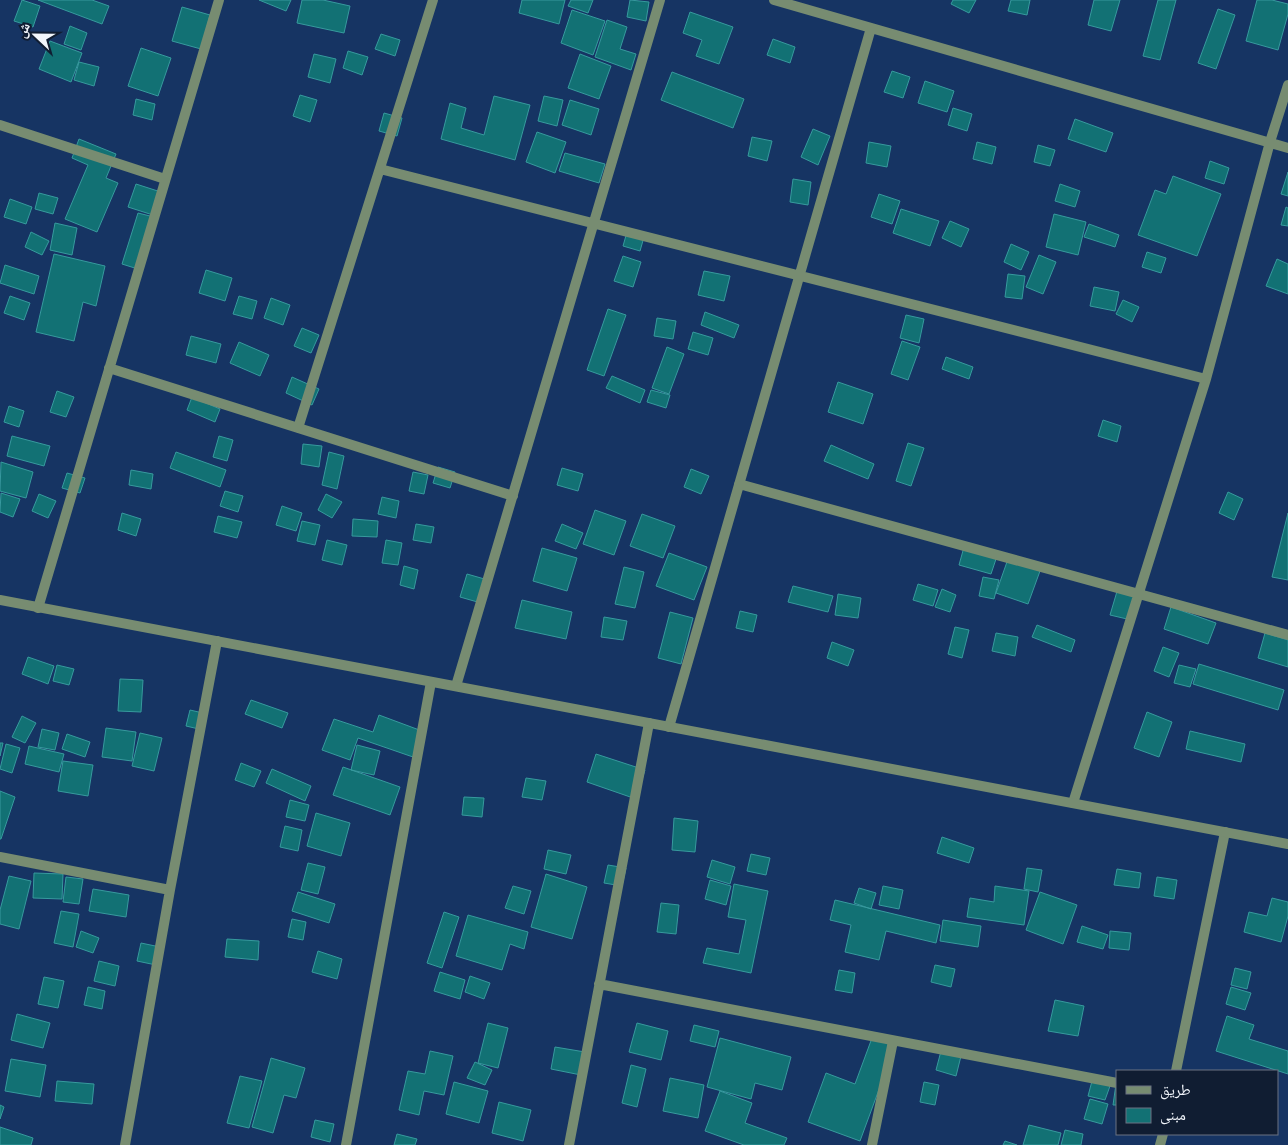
<svg xmlns="http://www.w3.org/2000/svg" width="1288" height="1145" viewBox="0 0 1288 1145" font-family="'Sofia Sans Condensed','Noto Naskh Arabic',sans-serif">
	<style>
		.building { fill: #127174; stroke: #379a9e }
		.lines { fill: none; stroke-linecap: round; stroke-linejoin: round }
		.minor { stroke: #778c71; stroke-width: 10 }
		.tertiary { stroke: #778c71; stroke-width: 10 }
	</style>
	<rect width="100%" height="100%" fill="#163463"/>
	<path class="building" d="M22,0L40,6L33,27L14,21Z
		M38,0H92L109,6L102,24Z
		M259,0H291L286,11Z
		M302,0H323L350,6L344,33L297,23Z
		M522,0H565L559,24L519,13Z
		M571,0H593L588,13L568,6Z
		M630,0L649,2L646,21L627,17Z
		M953,0H976L969,13L951,4Z
		M1011,0H1030L1027,15L1008,11Z
		M1094,0H1120L1111,31L1088,25Z
		M1158,0H1176L1160,60L1143,56Z
		M1257,0H1272L1288,4V14L1278,50L1246,41Z
		M182,7L210,15L201,49L172,41Z
		M1218,9L1235,15L1216,69L1198,63Z
		M572,10L605,21L593,55L561,43Z
		M690,12L733,27L719,64L696,56L702,40L683,33Z
		M607,20L627,27L620,49L636,54L631,70L595,57Z
		M70,26L87,33L81,50L64,44Z
		M381,34L400,40L395,56L375,49Z
		M773,39L795,47L790,63L767,55Z
		M50,41L82,53L71,82L39,69Z
		M141,48L171,58L158,96L128,86Z
		M348,51L368,57L362,75L343,68Z
		M314,54L336,59L330,83L308,77Z
		M580,54L611,66L599,99L568,88Z
		M79,62L99,67L94,86L74,80Z
		M892,71L910,77L903,98L884,92Z
		M672,72L744,99L733,128L661,100Z
		M925,81L954,91L947,112L918,103Z
		M300,95L317,100L310,122L293,116Z
		M494,96L530,105L515,160L441,139L450,103L466,108L461,128L484,135Z
		M544,96L563,100L557,126L538,121Z
		M136,99L155,104L152,120L133,115Z
		M570,100L599,109L591,135L562,125Z
		M953,108L972,114L967,131L948,125Z
		M384,113L402,118L397,136L379,131Z
		M1075,119L1113,133L1106,152L1068,139Z
		M813,129L830,136L818,165L801,157Z
		M537,132L566,142L555,173L526,162Z
		M752,137L772,141L767,161L748,156Z
		M79,139L116,154L106,178L118,183L97,232L65,219L88,165L72,158Z
		M869,142L891,146L887,167L866,163Z
		M977,142L996,147L992,164L973,159Z
		M1038,145L1055,150L1050,166L1034,162Z
		M565,153L605,164L599,183L559,171Z
		M1210,161L1229,168L1224,184L1205,178Z
		M1288,172V196L1281,194Z
		M1173,176L1221,194L1197,256L1138,235L1155,190L1166,194Z
		M793,179L811,182L808,205L790,202Z
		M136,184L164,193L156,216L128,207Z
		M1060,184L1080,191L1075,207L1055,201Z
		M39,193L58,198L53,214L35,209Z
		M879,194L900,201L892,224L871,217Z
		M10,199L32,207L26,224L4,217Z
		M1286,207L1288,208V226L1281,225Z
		M901,209L939,221L930,246L893,233Z
		M138,213L158,218L141,270L122,264Z
		M1054,214L1086,222L1078,255L1046,247Z
		M950,221L969,229L961,247L942,238Z
		M55,223L77,228L72,255L50,250Z
		M1089,224L1119,235L1115,247L1084,237Z
		M31,232L49,241L42,255L25,247Z
		M627,232L644,237L640,251L623,246Z
		M1011,244L1029,252L1021,270L1004,262Z
		M1147,252L1166,258L1161,273L1142,267Z
		M54,254L105,266L96,306L83,302L74,341L36,332Z
		M1039,255L1056,262L1043,294L1026,287Z
		M623,256L641,262L633,287L614,281Z
		M1277,259L1288,264V294L1266,286Z
		M5,265L39,276L34,294L0,283Z
		M206,270L232,278L225,301L199,293Z
		M704,271L730,276L724,301L698,295Z
		M1008,274L1025,276L1022,299L1005,297Z
		M1094,287L1119,292L1115,311L1090,306Z
		M10,296L30,303L24,320L4,313Z
		M239,296L257,301L252,319L233,314Z
		M271,298L290,305L283,325L264,318Z
		M1123,300L1139,307L1132,322L1116,314Z
		M608,309L626,315L604,376L587,370Z
		M705,312L739,325L734,338L701,325Z
		M906,315L924,319L919,343L900,338Z
		M657,318L676,321L673,339L654,336Z
		M302,328L319,335L311,353L294,346Z
		M693,332L713,338L708,355L688,349Z
		M191,336L221,344L216,363L186,355Z
		M902,341L920,347L908,380L891,374Z
		M239,342L269,355L260,376L230,363Z
		M667,347L684,354L669,394L652,388Z
		M946,357L973,367L969,379L942,369Z
		M612,376L645,390L640,403L606,388Z
		M292,377L319,389L312,405L286,393Z
		M838,382L873,394L863,424L828,412Z
		M651,390L670,395L666,408L647,402Z
		M57,391L74,397L66,417L50,412Z
		M192,397L220,409L215,422L187,410Z
		M9,406L24,411L19,427L4,422Z
		M1103,420L1121,426L1117,442L1098,436Z
		M12,436L50,446L44,466L7,456Z
		M219,436L233,440L227,461L213,457Z
		M908,443L924,448L911,486L896,481Z
		M303,444L322,446L319,467L301,464Z
		M831,445L874,464L868,479L824,461Z
		M176,452L226,470L220,487L170,468Z
		M329,452L344,456L337,489L322,485Z
		M1,462L33,472L26,498L0,491Z
		M438,467L455,472L450,488L433,483Z
		M562,468L583,474L578,491L557,485Z
		M691,469L709,476L701,494L684,487Z
		M131,470L153,474L151,489L129,485Z
		M413,472L428,475L424,494L409,491Z
		M67,473L85,478L80,493L62,488Z
		M225,491L243,496L238,512L220,506Z
		M1228,492L1243,499L1234,520L1219,513Z
		M1,493L20,499L13,517L0,512Z
		M39,494L56,501L48,518L32,511Z
		M326,494L342,502L332,518L318,510Z
		M382,497L399,501L396,518L378,514Z
		M282,506L302,513L296,531L276,525Z
		M595,510L626,521L614,555L583,544Z
		M122,513L141,519L136,536L118,530Z
		M1288,513V580L1272,577Z
		M642,514L675,526L663,558L630,546Z
		M218,516L242,522L237,538L214,532Z
		M353,519L378,521L377,537L352,536Z
		M302,521L320,525L315,545L297,541Z
		M416,524L434,527L431,543L413,540Z
		M562,524L583,533L576,549L555,541Z
		M327,540L347,545L342,565L322,560Z
		M386,540L402,543L398,565L382,563Z
		M964,547L997,556L991,574L959,565Z
		M542,548L577,558L567,591L533,581Z
		M669,553L707,567L694,600L656,586Z
		M1008,559L1040,571L1028,604L996,593Z
		M404,566L418,570L414,589L400,585Z
		M624,567L644,572L635,608L615,604Z
		M467,574L488,580L481,603L460,597Z
		M983,577L999,580L994,599L979,596Z
		M918,584L938,590L933,606L913,600Z
		M793,586L833,596L828,612L788,602Z
		M1118,588L1135,594L1127,619L1110,615Z
		M942,589L956,595L950,612L935,607Z
		M838,594L861,598L858,618L835,615Z
		M522,600L572,612L566,639L515,628Z
		M1171,607L1216,623L1208,644L1164,629Z
		M740,611L757,615L753,632L736,628Z
		M670,612L693,618L681,664L658,658Z
		M604,617L627,621L623,640L601,637Z
		M1037,625L1075,640L1071,652L1032,637Z
		M955,627L969,630L962,658L948,654Z
		M996,633L1018,637L1015,656L992,651Z
		M1265,633L1288,640V667L1258,658Z
		M832,642L854,650L848,666L827,658Z
		M1163,647L1179,653L1169,677L1154,671Z
		M28,657L54,666L48,684L22,674Z
		M1199,664L1284,690L1278,710L1193,684Z
		M57,665L74,669L69,685L53,681Z
		M1179,665L1196,669L1190,687L1174,683Z
		M120,679L143,680L141,712L118,711Z
		M251,700L288,713L282,728L245,714Z
		M190,710L207,714L203,730L186,726Z
		M1147,712L1172,722L1159,757L1134,748Z
		M379,715L422,731L413,757L358,738L350,760L322,750L334,719L373,732Z
		M22,716L36,723L25,743L12,737Z
		M106,728L136,732L132,761L102,757Z
		M42,729L59,733L55,750L38,747Z
		M1190,731L1245,744L1241,762L1186,749Z
		M140,733L162,738L154,771L132,766Z
		M67,734L90,742L85,757L62,749Z
		M0,743H3L0,756Z
		M6,744L20,748L12,773L0,769Z
		M357,745L380,751L374,775L351,770Z
		M29,746L64,754L59,772L25,764Z
		M596,754L645,770L636,799L587,782Z
		M63,761L93,765L88,796L58,791Z
		M241,763L261,771L254,787L235,780Z
		M343,767L400,787L390,815L333,795Z
		M272,769L311,786L305,801L266,783Z
		M526,778L546,781L542,800L522,797Z
		M0,791L15,797L1,839H0Z
		M464,797L484,798L482,817L462,815Z
		M290,800L309,805L305,821L286,817Z
		M316,813L350,823L341,856L307,846Z
		M674,818L698,821L695,852L672,850Z
		M285,826L302,830L298,851L280,847Z
		M942,837L974,848L969,863L937,853Z
		M548,850L571,855L566,874L544,869Z
		M751,854L770,858L766,875L747,871Z
		M712,860L735,867L730,884L707,877Z
		M308,863L325,867L318,894L301,890Z
		M608,865L626,868L622,886L604,883Z
		M1027,868L1042,870L1038,892L1024,889Z
		M1117,869L1141,873L1139,888L1114,885Z
		M34,873L63,874L62,899L33,898Z
		M546,874L587,887L572,939L531,927Z
		M9,876L31,881L19,929L0,924V910Z
		M66,877L83,879L79,904L63,902Z
		M1157,877L1177,880L1174,899L1154,896Z
		M710,880L731,886L726,905L705,899Z
		M734,884L768,891L751,973L703,963L707,948L739,954L746,920L728,917Z
		M513,886L531,891L524,914L505,908Z
		M883,886L903,890L899,909L879,905Z
		M995,886L1029,891L1024,925L967,917L970,898L994,902Z
		M859,888L876,893L871,909L854,903Z
		M93,889L129,895L126,917L89,911Z
		M298,892L335,904L329,923L292,911Z
		M1040,892L1077,905L1063,944L1026,930Z
		M1272,898L1288,902V916L1281,942L1244,932L1249,912L1267,916Z
		M835,900L940,925L936,943L886,931L879,960L845,952L851,925L830,920Z
		M661,903L679,905L676,934L657,932Z
		M61,911L79,914L73,947L54,943Z
		M444,912L459,917L442,968L427,963Z
		M468,915L528,932L524,949L510,944L502,970L456,956Z
		M292,919L306,922L303,940L288,937Z
		M943,920L981,926L978,947L940,941Z
		M1082,926L1108,935L1103,949L1077,942Z
		M81,931L99,938L93,953L76,947Z
		M1110,931L1131,933L1129,950L1109,948Z
		M227,939L259,941L258,960L225,957Z
		M141,943L160,947L156,965L137,961Z
		M318,951L342,959L337,979L312,972Z
		M99,961L119,966L115,986L94,981Z
		M935,965L955,969L951,987L931,982Z
		M1235,968L1251,972L1247,989L1231,985Z
		M839,970L855,973L852,993L835,990Z
		M440,972L465,980L460,999L434,991Z
		M470,976L490,983L484,999L465,992Z
		M44,977L64,981L58,1008L38,1004Z
		M88,987L105,991L102,1009L84,1005Z
		M1231,987L1251,993L1245,1010L1226,1004Z
		M1055,1000L1084,1006L1078,1036L1048,1031Z
		M17,1014L50,1023L43,1048L11,1040Z
		M1227,1016L1254,1025L1249,1039L1288,1051V1074L1216,1051Z
		M488,1023L508,1028L498,1068L478,1063Z
		M637,1023L668,1031L661,1060L629,1052Z
		M694,1025L719,1031L715,1047L690,1041Z
		M720,1038L791,1057L782,1090L755,1083L751,1099L707,1087Z
		M872,1038L895,1046L860,1141L808,1122L826,1073L855,1084Z
		M555,1047L585,1052L581,1075L551,1069Z
		M430,1051L453,1056L444,1095L424,1091L419,1115L399,1110L408,1071L425,1074Z
		M941,1051L961,1056L956,1076L936,1070Z
		M271,1058L305,1068L296,1098L284,1095L273,1133L252,1127Z
		M11,1059L46,1065L40,1097L5,1091Z
		M475,1062L492,1070L485,1085L467,1078Z
		M631,1065L646,1069L637,1107L622,1103Z
		M240,1076L262,1081L249,1128L227,1123Z
		M670,1078L704,1085L698,1118L663,1111Z
		M57,1081L94,1084L92,1104L55,1101Z
		M1092,1081L1110,1086L1105,1100L1088,1096Z
		M454,1082L488,1091L479,1123L446,1114Z
		M924,1082L939,1085L935,1105L920,1102Z
		M1116,1084H1117V1105H1113Z
		M720,1091L752,1103L745,1123L787,1138L784,1145H744L705,1131Z
		M1090,1099L1108,1104L1102,1124L1084,1119Z
		M499,1102L531,1110L523,1141L492,1133Z
		M0,1105L4,1107L0,1119Z
		M315,1120L334,1124L330,1142L311,1137Z
		M1029,1125L1061,1133L1058,1145H1023Z
		M0,1127L33,1138L31,1145H0Z
		M1065,1130L1083,1134L1081,1145H1061Z
		M397,1134L417,1139L415,1145H394Z
		M1005,1141L1017,1145H1003Z"/>
	<g class="lines">
		<path class="minor" d="M774,0L1288,148
			M0,125L165,179
			M380,169L1206,379
			M109,368L513,496
			M298,428L433,0
			M739,484L1288,635
			M38,608L219,0
			M456,686L660,0
			M669,727L871,28
			M1073,803L1206,379L1270,142L1288,85
			M0,857L170,890
			M599,984L1117,1083
			M1176,1071L1225,832
			M125,1145L170,890L217,641
			M346,1145L431,682
			M569,1145L649,723
			M872,1145L893,1041
			M1160,1145L1163,1134"/>
		<path class="tertiary" d="M0,600L1288,844"/>
	</g>
	<rect x="1116" y="1070" width="162" height="65" fill="#101d32" stroke="#6a7382"/>
	<rect x="1126" y="1086" width="25" height="8" fill="#778c71" stroke="#6a7382"/>
	<text x="1160" y="1095" font-size="15" fill="#f1f5fb">طريق</text>
	<rect x="1126" y="1108" width="25" height="15" fill="#127174" stroke="#6a7382"/>
	<text x="1160" y="1120" font-size="15" fill="#f1f5fb">مبنى</text>
	<g transform="translate(35 35) rotate(292)" stroke="#101d32" stroke-width="4" paint-order="stroke">
	<path d="M0-4L9 19L0 12L-9 19Z" fill="#f1f5fb"/>
	<text y="-8" font-size="14" font-weight="bold" text-anchor="middle" fill="#f1f5fb">ش</text>
	</g>
</svg>
